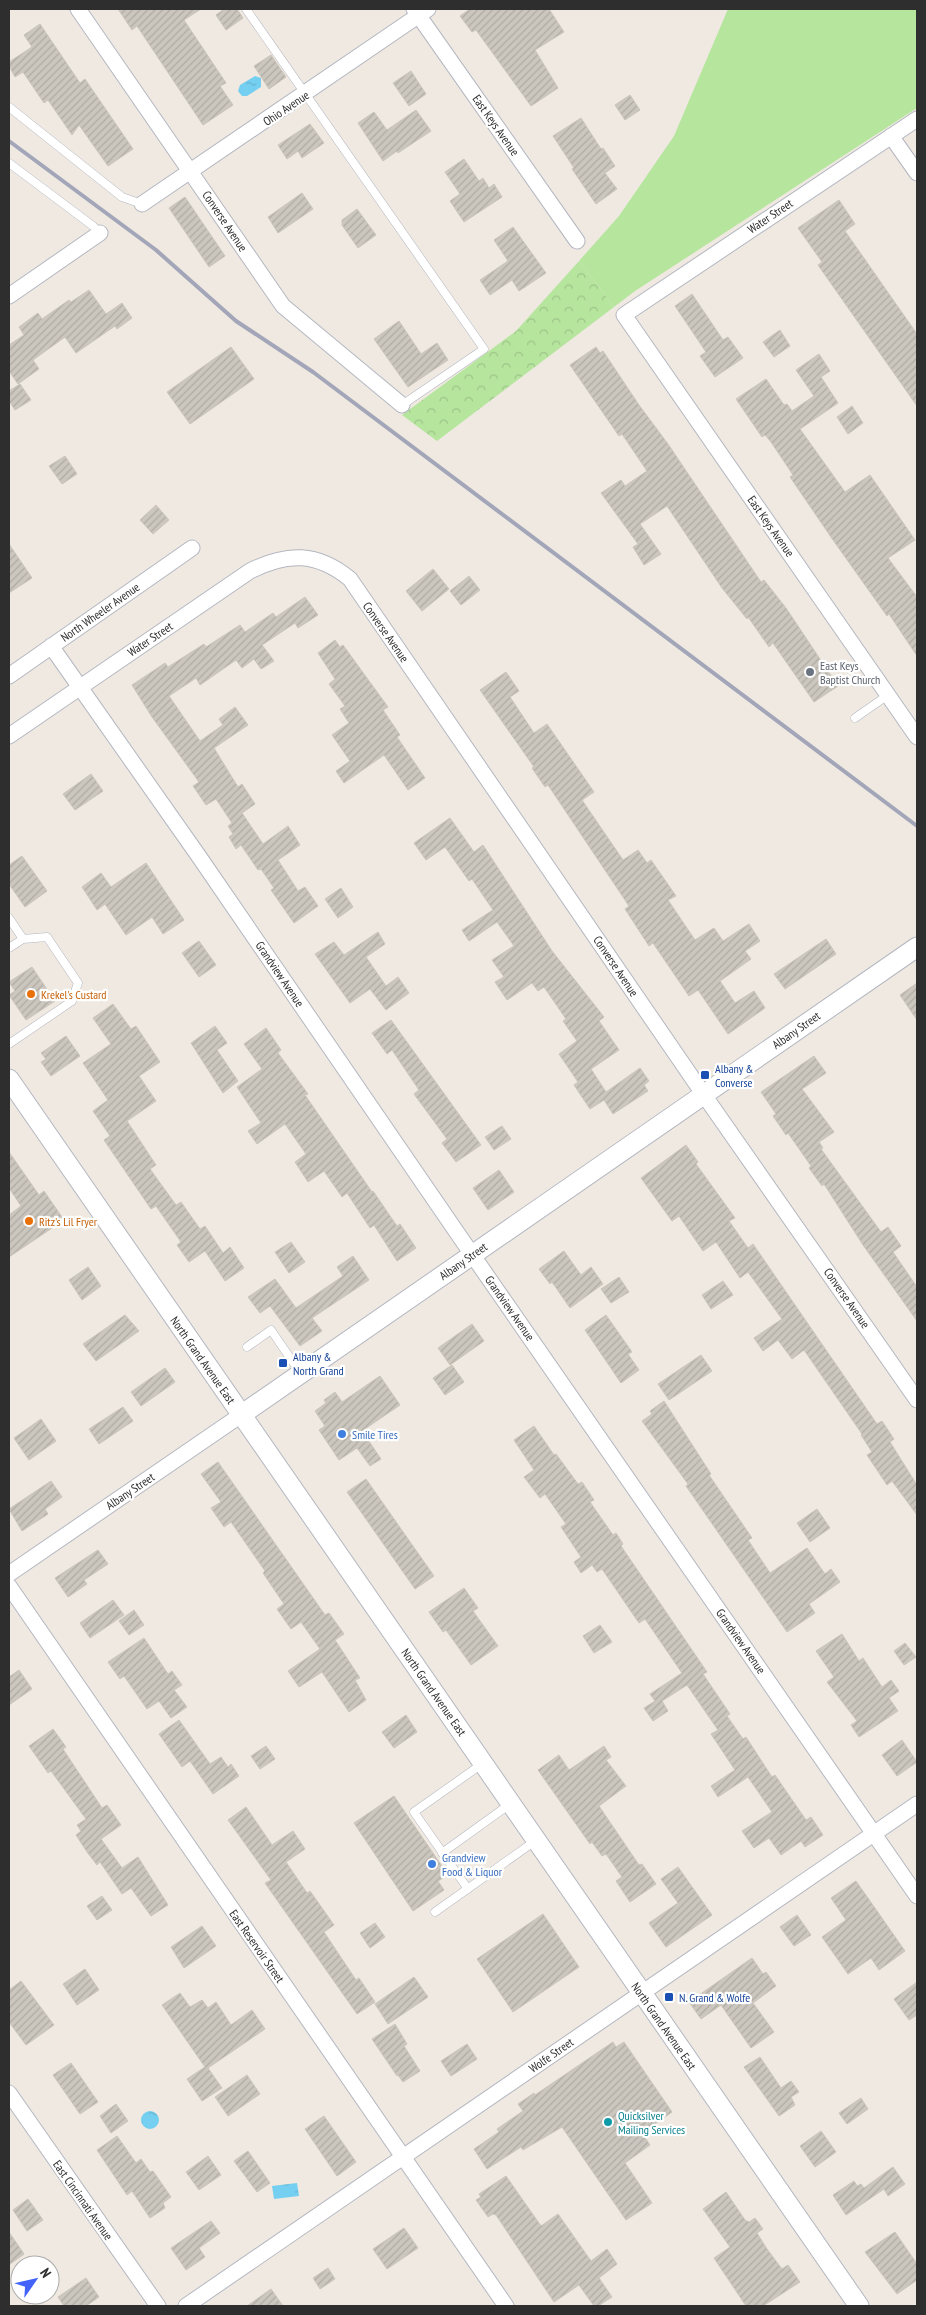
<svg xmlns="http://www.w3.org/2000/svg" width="926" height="2315" viewBox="0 0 926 2315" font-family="'PT Sans Narrow',sans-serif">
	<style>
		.grass { fill: #b6e59e }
		.forest { fill: url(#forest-crowns) }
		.water { fill: url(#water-ripples) }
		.building { fill: url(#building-hatch); stroke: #cbc5ba }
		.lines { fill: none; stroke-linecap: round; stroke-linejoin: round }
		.service-casing { stroke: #b4b7c1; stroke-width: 9 }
		.minor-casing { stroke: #b4b7c1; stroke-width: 17 }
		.tertiary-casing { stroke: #b4b7c1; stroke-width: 21 }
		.service { stroke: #fff; stroke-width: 8 }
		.minor { stroke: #fff; stroke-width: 15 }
		.tertiary { stroke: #fff; stroke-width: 19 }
		.rail { stroke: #a3a6b8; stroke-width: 4 }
		.worship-dot { fill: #6b7280; stroke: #fff; stroke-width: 2 }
		.food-dot { fill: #e8710a; stroke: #fff; stroke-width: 2 }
		.transit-dot { fill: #1a4fb4; stroke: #fff; stroke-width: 2 }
		.shop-dot { fill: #3f7fe0; stroke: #fff; stroke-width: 2 }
		.culture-dot { fill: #0f9aa8; stroke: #fff; stroke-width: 2 }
		.labels { text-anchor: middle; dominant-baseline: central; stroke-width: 4.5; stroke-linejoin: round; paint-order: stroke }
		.street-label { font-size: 12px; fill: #2e2e2e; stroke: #fff }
		.worship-label { font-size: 12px; fill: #5b616d; stroke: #fff; text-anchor: start }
		.food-label { font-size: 12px; fill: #c56008; stroke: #fff; text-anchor: start }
		.transit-label { font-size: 12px; fill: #164399; stroke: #fff; text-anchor: start }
		.shop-label { font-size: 12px; fill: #366cbe; stroke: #fff; text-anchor: start }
		.culture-label { font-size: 12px; fill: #0d838f; stroke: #fff; text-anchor: start }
	</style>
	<defs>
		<pattern id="forest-crowns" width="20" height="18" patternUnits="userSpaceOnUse" patternTransform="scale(1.25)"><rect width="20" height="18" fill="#b6e59e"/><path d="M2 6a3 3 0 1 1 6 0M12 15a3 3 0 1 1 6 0" fill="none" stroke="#9dc588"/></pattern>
		<pattern id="water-ripples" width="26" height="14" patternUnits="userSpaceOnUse" patternTransform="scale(1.25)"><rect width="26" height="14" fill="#75cff0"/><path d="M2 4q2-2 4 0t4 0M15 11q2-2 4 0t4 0" fill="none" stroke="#66b2ce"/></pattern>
		<pattern id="building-hatch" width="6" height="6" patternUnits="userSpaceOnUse" patternTransform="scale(1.25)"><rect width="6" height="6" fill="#cbc7bf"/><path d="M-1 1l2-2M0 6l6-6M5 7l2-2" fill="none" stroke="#afaba4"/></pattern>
	</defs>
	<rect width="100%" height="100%" fill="#efe9e1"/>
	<path class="grass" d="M728,9H917V108L635,291L614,307L579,261L619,216L674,136Z"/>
	<path class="forest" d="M579,261L614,307L437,441L402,415L516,331Z"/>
	<path class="water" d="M255,76L261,78V87L247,96H242L238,91L240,85Z
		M141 2120a9 9 0 1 1 18 0a9 9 0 1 1-18 0Z
		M297,2183L299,2196L274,2199L272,2186Z"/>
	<path class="building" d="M118,9H201L184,20L226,83L220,86L233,105L203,125L137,26L132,30Z
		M224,9H237L243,18L226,30L216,15Z
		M470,9H549L564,32L535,50L558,88L531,106L476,30L472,32L460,16Z
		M40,24L80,83L85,79L133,149L108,166L79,125L72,135L48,100L44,103L23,72L15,77L9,66V62L32,47L24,35Z
		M271,55L286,77L269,89L254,66Z
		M411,71L426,94L409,106L393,83Z
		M630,95L640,110L625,120L615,105Z
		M416,110L431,131L398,153L397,151L383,161L358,123L374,112L387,130Z
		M581,118L601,149L603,148L615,166L605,173L617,189L596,204L572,169L574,168L553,136Z
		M310,124L324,143L302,158L298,151L287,159L278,145Z
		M464,159L479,181L483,178L489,188L494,184L502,197L464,222L450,201L460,194L445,172Z
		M302,193L313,209L278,233L268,217Z
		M185,197L225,256L209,267L169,208Z
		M839,200L855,224L845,231L917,334V406L818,265L822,262L798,228Z
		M357,209L376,235L358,248L342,225V220Z
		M513,227L546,273L519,291L512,280L490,295L480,280L508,261L494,240Z
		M89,290L106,314L122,303L132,318L117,329L115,326L76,353L65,337L33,360L39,369L18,384L9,371V345L24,335L19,327L38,313L42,319L69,300L71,302Z
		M692,294L723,340L728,337L743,358L715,377L700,356L706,352L675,306Z
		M399,321L421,354L437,343L448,360L408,387L374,339Z
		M780,330L790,346L774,357L763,342Z
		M231,347L254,379L190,424L167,392Z
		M596,347L600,353L603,351L639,405L668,444L761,582L764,580L786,608L838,686L814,702L773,643L769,647L748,617L747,619L722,588L667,506L640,524L661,554L644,565L633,547L638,544L601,493L621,480L625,486L647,471L622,434L619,436L570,365Z
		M819,354L830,371L821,377L838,403L800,429L845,492L870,475L915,540L888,558L917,597V656L889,614L887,616L833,540L790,477L793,475L771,442L765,435L762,437L736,399L766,379L784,405L787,404L792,411L814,396L796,370Z
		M20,384L31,400L15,410L9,401V391Z
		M852,406L863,423L848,434L837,417Z
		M65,456L77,474L62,484L49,466Z
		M156,505L169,520L153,534L140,520Z
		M9,544L32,578L9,593Z
		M433,569L449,589L422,611L406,591Z
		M469,576L480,590L461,605L450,591Z
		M305,597L318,615L298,628L295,623L262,645L274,661L261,669L254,659L242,668L236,660L200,685L196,678L169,696L200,741L223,725L219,719L235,707L248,725L214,748L238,787L242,784L255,804L242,813L263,844L288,826L300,845L278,860L298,891L305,887L318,906L294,923L271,890L274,888L261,869L258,870L241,845L236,849L229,837L233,834L228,826L232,823L216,799L206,805L193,786L199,782L152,717L132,685L165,663L168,667L204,644L206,647L240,625L245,632L273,613L276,617Z
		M335,640L340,647L343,645L388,707L383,710L400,735L397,737L425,778L408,790L384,755L344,783L336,771L350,761L332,735L349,723L340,709L345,706L329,684L335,679L318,653Z
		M506,672L519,691L510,697L534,733L547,724L594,792L582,800L623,860L638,850L647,863L651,860L676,896L668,900L695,940L714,928L723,941L749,924L760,941L745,951L751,959L720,981L735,1003L754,991L765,1008L728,1034L698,990L689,996L653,943L649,946L625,909L629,906L548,785L545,787L532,768L534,767L480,690Z
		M91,774L103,791L75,810L63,794Z
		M450,818L474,852L483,845L552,951L604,1017L599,1021L619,1050L591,1069L606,1092L640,1068L649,1081L644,1085L648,1091L613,1114L604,1100L590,1109L574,1085L578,1082L559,1054L577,1041L563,1021L566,1019L544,987L538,991L532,983L507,1000L495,982L504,977L492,960L514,946L497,922L469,941L462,930L493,910L472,879L469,881L445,847L426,860L414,843Z
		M22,856L47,891L25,907L9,884V865Z
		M146,863L184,920L163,934L152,917L126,935L105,904L97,910L82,887L101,873L111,887Z
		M341,888L353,907L338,918L325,899Z
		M378,932L385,944L366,957L386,986L398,977L409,993L386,1010L370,989L350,1003L315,954L334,942L344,955Z
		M826,939L836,954L785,989L774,974Z
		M199,941L216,965L199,977L182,953Z
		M32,967L55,1001L26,1020L9,995L15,991L9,982Z
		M917,983V1020L900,995Z
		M113,1004L131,1029L136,1026L160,1062L139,1076L156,1101L127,1121L156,1165L150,1169L176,1205L181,1202L200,1229L205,1226L223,1253L230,1247L244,1268L225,1281L205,1251L189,1262L177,1245L181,1242L156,1206L151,1209L104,1140L110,1136L93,1111L108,1100L83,1063L111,1044L93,1018Z
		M391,1020L481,1145L456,1162L442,1143L447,1139L414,1094L419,1090L392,1050L387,1054L372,1033Z
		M215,1026L227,1043L217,1050L238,1081L223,1093L191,1043Z
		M266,1028L281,1050L278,1053L308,1094L305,1095L372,1192L373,1191L397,1226L400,1224L416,1248L397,1261L374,1225L370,1228L347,1193L342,1197L324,1171L308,1182L295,1162L306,1154L285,1124L257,1144L248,1131L261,1123L237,1087L262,1069L244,1044Z
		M66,1036L80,1056L51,1076L41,1062L46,1059L41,1053Z
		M814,1056L826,1073L802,1089L834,1132L819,1142L823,1148L821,1149L881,1232L888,1227L901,1246L893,1252L917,1287V1321L863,1245L824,1184L822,1186L809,1168L811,1166L788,1133L786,1135L773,1116L776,1114L761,1092Z
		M502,1126L511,1139L494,1150L485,1137Z
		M686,1145L698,1162L696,1164L735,1218L729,1221L748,1248L753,1244L877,1424L882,1421L894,1439L890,1442L917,1485V1515L892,1481L887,1485L867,1455L872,1452L861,1435L862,1434L804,1350L792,1359L778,1340L763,1351L754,1338L782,1319L748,1272L740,1278L716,1242L703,1251L679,1216L672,1221L641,1178Z
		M9,1152L39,1195L44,1191L64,1220L9,1257V1215L21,1206L9,1188Z
		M499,1170L514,1192L488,1210L473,1188Z
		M291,1242L305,1262L289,1273L275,1252Z
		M564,1251L581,1275L591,1267L603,1284L570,1308L552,1282L550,1284L539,1269Z
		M353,1256L369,1280L312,1318L322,1331L300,1346L270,1306L260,1313L248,1297L275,1279L296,1308L343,1276L337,1267Z
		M88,1267L101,1286L82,1300L69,1280Z
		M619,1277L629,1292L611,1303L601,1289Z
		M723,1281L733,1295L711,1309L702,1295Z
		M125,1315L139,1331L96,1361L83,1344Z
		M606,1315L632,1352L628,1354L639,1370L621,1383L585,1330Z
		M472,1324L484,1341L450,1365L438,1348Z
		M701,1355L712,1371L669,1400L658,1384Z
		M452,1365L464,1382L445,1395L433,1378Z
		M165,1368L175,1382L141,1406L131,1392Z
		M380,1376L400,1405L362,1431L381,1459L370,1466L357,1448L339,1460L319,1430L325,1426L315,1411L326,1403L324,1400L335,1392L342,1402Z
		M664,1401L711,1474L709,1475L752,1538L748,1540L770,1573L807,1548L825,1574L831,1569L840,1582L809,1604L815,1613L787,1632L686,1486L688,1484L642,1421L652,1414L650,1411Z
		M123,1407L133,1421L99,1444L89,1429Z
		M41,1419L56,1441L29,1460L14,1438Z
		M534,1426L554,1455L556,1454L578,1484L582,1482L594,1500L590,1502L613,1535L616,1533L623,1544L621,1546L707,1672L703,1674L730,1714L727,1716L743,1739L746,1737L772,1777L775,1775L806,1820L811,1817L823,1835L805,1847L801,1841L781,1855L769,1838L754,1848L742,1831L772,1812L748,1777L718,1797L711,1786L735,1770L711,1734L718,1730L687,1685L662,1701L668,1711L653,1721L644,1708L655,1701L650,1694L682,1673L645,1619L639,1623L602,1569L597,1572L592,1565L581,1573L574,1562L581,1557L561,1527L566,1524L545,1494L540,1498L524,1477L534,1470L514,1440Z
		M218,1462L325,1615L329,1613L344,1634L335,1640L360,1678L355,1680L366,1700L349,1712L322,1672L299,1687L288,1671L320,1649L301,1622L291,1629L277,1609L284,1604L263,1573L265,1571L231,1522L224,1527L211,1508L221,1502L201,1474Z
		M366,1479L434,1576L415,1589L347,1492Z
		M51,1481L62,1497L45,1509L48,1514L22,1531L9,1509Z
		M817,1509L830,1528L810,1542L797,1523Z
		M98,1550L108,1564L84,1580L87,1584L68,1597L55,1578Z
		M464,1588L478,1608L473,1611L498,1646L471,1665L446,1630L443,1632L429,1612Z
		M113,1600L124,1615L90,1638L80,1623Z
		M134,1610L144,1625L129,1635L119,1621Z
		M600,1625L612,1642L594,1653L583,1636Z
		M842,1634L859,1661L863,1658L882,1687L891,1680L899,1691L889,1698L898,1711L859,1737L851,1725L857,1721L827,1682L834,1677L816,1651Z
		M144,1638L168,1674L172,1671L182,1685L174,1690L187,1707L171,1718L159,1701L147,1709L124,1676L120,1679L108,1662Z
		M905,1643L916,1657L904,1665L894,1651Z
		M19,1670L32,1689L9,1705V1677Z
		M406,1715L417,1732L394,1748L382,1732Z
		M179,1720L210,1764L221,1757L228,1767L231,1764L239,1776L213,1794L190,1761L182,1767L159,1734Z
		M53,1729L66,1747L63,1749L102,1808L107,1805L121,1825L101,1839L122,1868L138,1857L168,1905L151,1916L131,1888L122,1894L100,1862L97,1865L87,1852L76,1835L81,1831L77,1825L86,1819L51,1771L48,1773L29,1746Z
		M902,1740L917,1762L897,1776L882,1755Z
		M266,1746L275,1759L260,1769L251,1756Z
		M604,1746L611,1757L606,1760L626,1786L599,1806L639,1865L642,1864L656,1884L630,1902L616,1881L622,1877L606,1854L602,1856L592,1842L590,1844L538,1770L559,1755L569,1770Z
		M394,1796L448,1875L438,1881L444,1890L413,1911L354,1823Z
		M246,1807L272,1845L293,1831L305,1849L286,1862L307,1893L310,1891L334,1925L324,1932L356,1980L359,1978L375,2002L357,2014L265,1883L271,1880L228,1820Z
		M678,1867L712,1915L666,1947L649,1923L678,1903L661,1879Z
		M856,1881L905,1951L879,1970L871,1958L848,1974L822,1937L846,1920L831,1898Z
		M102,1896L112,1910L97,1920L87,1906Z
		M543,1914L579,1967L513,2012L477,1959Z
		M797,1915L811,1935L794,1946L780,1927Z
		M375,1923L385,1937L370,1948L360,1933Z
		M202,1926L216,1946L184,1968L171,1947Z
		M752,1958L763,1974L766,1972L776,1986L753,2003L774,2032L751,2048L721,2005L701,2019L689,2002Z
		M85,1969L99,1990L77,2005L63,1984Z
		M414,1977L428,1997L388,2024L375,2004Z
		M21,1981L54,2025L26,2045L9,2022V1990Z
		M917,1982V2015L909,2020L894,1999Z
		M180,1993L190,2007L202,2000L208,2008L216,2002L231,2025L252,2010L265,2029L208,2068L222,2088L202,2101L187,2079L205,2067L162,2005Z
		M395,2024L407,2044L404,2046L420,2071L403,2082L398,2075L397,2076L372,2039Z
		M613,2042L616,2047L624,2042L672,2112L642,2133L650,2145L625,2163L652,2203L626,2220L562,2127L523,2150L521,2147L487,2169L474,2149L499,2132L497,2129L523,2111L518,2104L534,2093L535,2095Z
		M467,2044L477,2059L451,2076L441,2061Z
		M760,2057L781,2088L791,2081L799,2092L791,2097L795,2105L779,2116L744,2067Z
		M71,2063L98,2102L80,2114L53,2075Z
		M247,2075L260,2094L228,2116L215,2097Z
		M861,2098L868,2109L847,2124L839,2113Z
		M116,2104L128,2121L111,2133L100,2116Z
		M324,2116L356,2162L337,2176L305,2129Z
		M821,2131L836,2152L815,2167L800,2146Z
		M117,2136L136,2163L141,2159L150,2172L153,2171L171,2197L163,2203L165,2208L150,2218L132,2191L127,2195L97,2150Z
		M248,2151L270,2183L257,2192L234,2161Z
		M208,2156L221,2175L199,2190L186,2172Z
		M893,2167L905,2184L888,2196L884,2189L846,2215L833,2195L854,2181L857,2186L861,2184L864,2188Z
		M506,2176L541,2226L558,2214L591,2261L607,2249L617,2264L599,2278L612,2297L598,2306H594L579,2285L554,2302L496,2215L493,2214L488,2217L476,2200L481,2197L479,2194Z
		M726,2192L745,2220L749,2222L755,2218L763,2229L757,2233L767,2249L782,2269L788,2265L800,2282L763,2306H746L714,2258L730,2247L703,2209Z
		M28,2199L43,2220L27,2231L13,2210Z
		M211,2221L220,2233L199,2248L205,2257L186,2270L171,2248Z
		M404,2228L418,2248L387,2269L373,2249Z
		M9,2232L24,2254L9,2265Z
		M895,2232L917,2264V2280L897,2294L865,2252Z
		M328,2268L335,2279L320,2289L313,2278Z
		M86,2278L99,2297L86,2306H64L58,2297Z
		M271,2289L283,2306H247Z"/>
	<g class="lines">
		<g class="service-casing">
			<path id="service" d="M246,9L484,349L402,405
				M9,107L122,197L142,204
				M9,163L93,226L100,233
				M855,718L888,695
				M9,918L23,939L9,948
				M9,1044L72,1001L78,983L47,937L23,939
				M247,1347L271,1330L301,1374
				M442,1853L510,1804
				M468,1889L414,1812L482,1764
				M435,1912L535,1841"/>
		</g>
		<g class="minor-casing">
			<path id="minor" d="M78,9L283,306L402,405
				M414,9L577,241
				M917,119L624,315L917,737
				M891,136L917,173
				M142,204L428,9
				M9,296L100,233
				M51,646L200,858L460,1237L917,1896
				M9,676L192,548
				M9,736L250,571C287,552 317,552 350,579L704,1095L917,1400
				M9,1574L241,1415
				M9,1586L506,2306
				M9,2093L158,2306
				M186,2306L917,1804"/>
		</g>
		<g class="tertiary-casing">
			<path id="tertiary" d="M9,1079L859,2306
				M241,1415L917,947"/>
		</g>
		<use href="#service" class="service"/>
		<use href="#minor" class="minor"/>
		<use href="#tertiary" class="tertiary"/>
		<path class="rail" d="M9,141L156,250L236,321L313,372L917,826"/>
	</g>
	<circle class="worship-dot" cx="810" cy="672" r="5"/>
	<g class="food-dot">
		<circle cx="31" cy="994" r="5"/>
		<circle cx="29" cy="1221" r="5"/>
	</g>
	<g class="transit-dot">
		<rect x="700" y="1070" width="10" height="10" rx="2.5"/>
		<rect x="278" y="1358" width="10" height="10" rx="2.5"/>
		<rect x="664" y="1992" width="10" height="10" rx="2.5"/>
	</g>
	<g class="shop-dot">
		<circle cx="342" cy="1434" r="5"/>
		<circle cx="432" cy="1864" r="5"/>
	</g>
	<circle class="culture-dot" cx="608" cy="2122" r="5"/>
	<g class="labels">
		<g class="street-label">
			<text transform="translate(286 108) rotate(-34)">Ohio Avenue</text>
			<text transform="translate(496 125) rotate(55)">East Keys Avenue</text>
			<text transform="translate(770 216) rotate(-34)">Water Street</text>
			<text transform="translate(225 221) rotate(56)">Converse Avenue</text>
			<text transform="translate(771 526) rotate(55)">East Keys Avenue</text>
			<text transform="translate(100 612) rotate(-35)">North Wheeler Avenue</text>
			<text transform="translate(386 632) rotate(55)">Converse Avenue</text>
			<text transform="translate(150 639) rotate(-34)">Water Street</text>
			<text transform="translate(616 966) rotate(56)">Converse Avenue</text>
			<text transform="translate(280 974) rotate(56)">Grandview Avenue</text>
			<text transform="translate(796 1030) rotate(-35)">Albany Street</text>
			<text transform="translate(463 1261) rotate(-35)">Albany Street</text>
			<text transform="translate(847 1298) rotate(55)">Converse Avenue</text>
			<text transform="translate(510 1308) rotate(55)">Grandview Avenue</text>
			<text transform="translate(203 1360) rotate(55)">North Grand Avenue East</text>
			<text transform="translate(130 1491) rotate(-34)">Albany Street</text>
			<text transform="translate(741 1641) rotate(55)">Grandview Avenue</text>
			<text transform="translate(434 1692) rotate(55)">North Grand Avenue East</text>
			<text transform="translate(257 1946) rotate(55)">East Reservoir Street</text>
			<text transform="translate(664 2026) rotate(55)">North Grand Avenue East</text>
			<text transform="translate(551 2055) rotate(-35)">Wolfe Street</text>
			<text transform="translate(83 2200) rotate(55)">East Cincinnati Avenue</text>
		</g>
		<g class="worship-label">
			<text x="820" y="665">East Keys<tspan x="820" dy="14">Baptist Church</tspan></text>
		</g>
		<g class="food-label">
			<text x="41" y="994">Krekel's Custard</text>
			<text x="39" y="1221">Ritz's Lil Fryer</text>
		</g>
		<g class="transit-label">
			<text x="715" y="1068">Albany &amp;<tspan x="715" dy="14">Converse</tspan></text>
			<text x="293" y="1356">Albany &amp;<tspan x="293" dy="14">North Grand</tspan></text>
			<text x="679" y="1997">N. Grand &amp; Wolfe</text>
		</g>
		<g class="shop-label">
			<text x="352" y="1434">Smile Tires</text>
			<text x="442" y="1857">Grandview<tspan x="442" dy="14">Food &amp; Liquor</tspan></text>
		</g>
		<g class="culture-label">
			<text x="618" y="2115">Quicksilver<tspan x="618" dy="14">Mailing Services</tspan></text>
		</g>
	</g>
	<rect width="926" height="2315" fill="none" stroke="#2e2e2e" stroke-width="20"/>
	<g transform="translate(35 2280) rotate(56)"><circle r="24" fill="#ffffff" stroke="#ababab"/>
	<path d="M0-4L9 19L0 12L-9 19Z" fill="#4264fb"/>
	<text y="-8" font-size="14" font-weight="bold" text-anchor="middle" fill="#2e2e2e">N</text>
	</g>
</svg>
